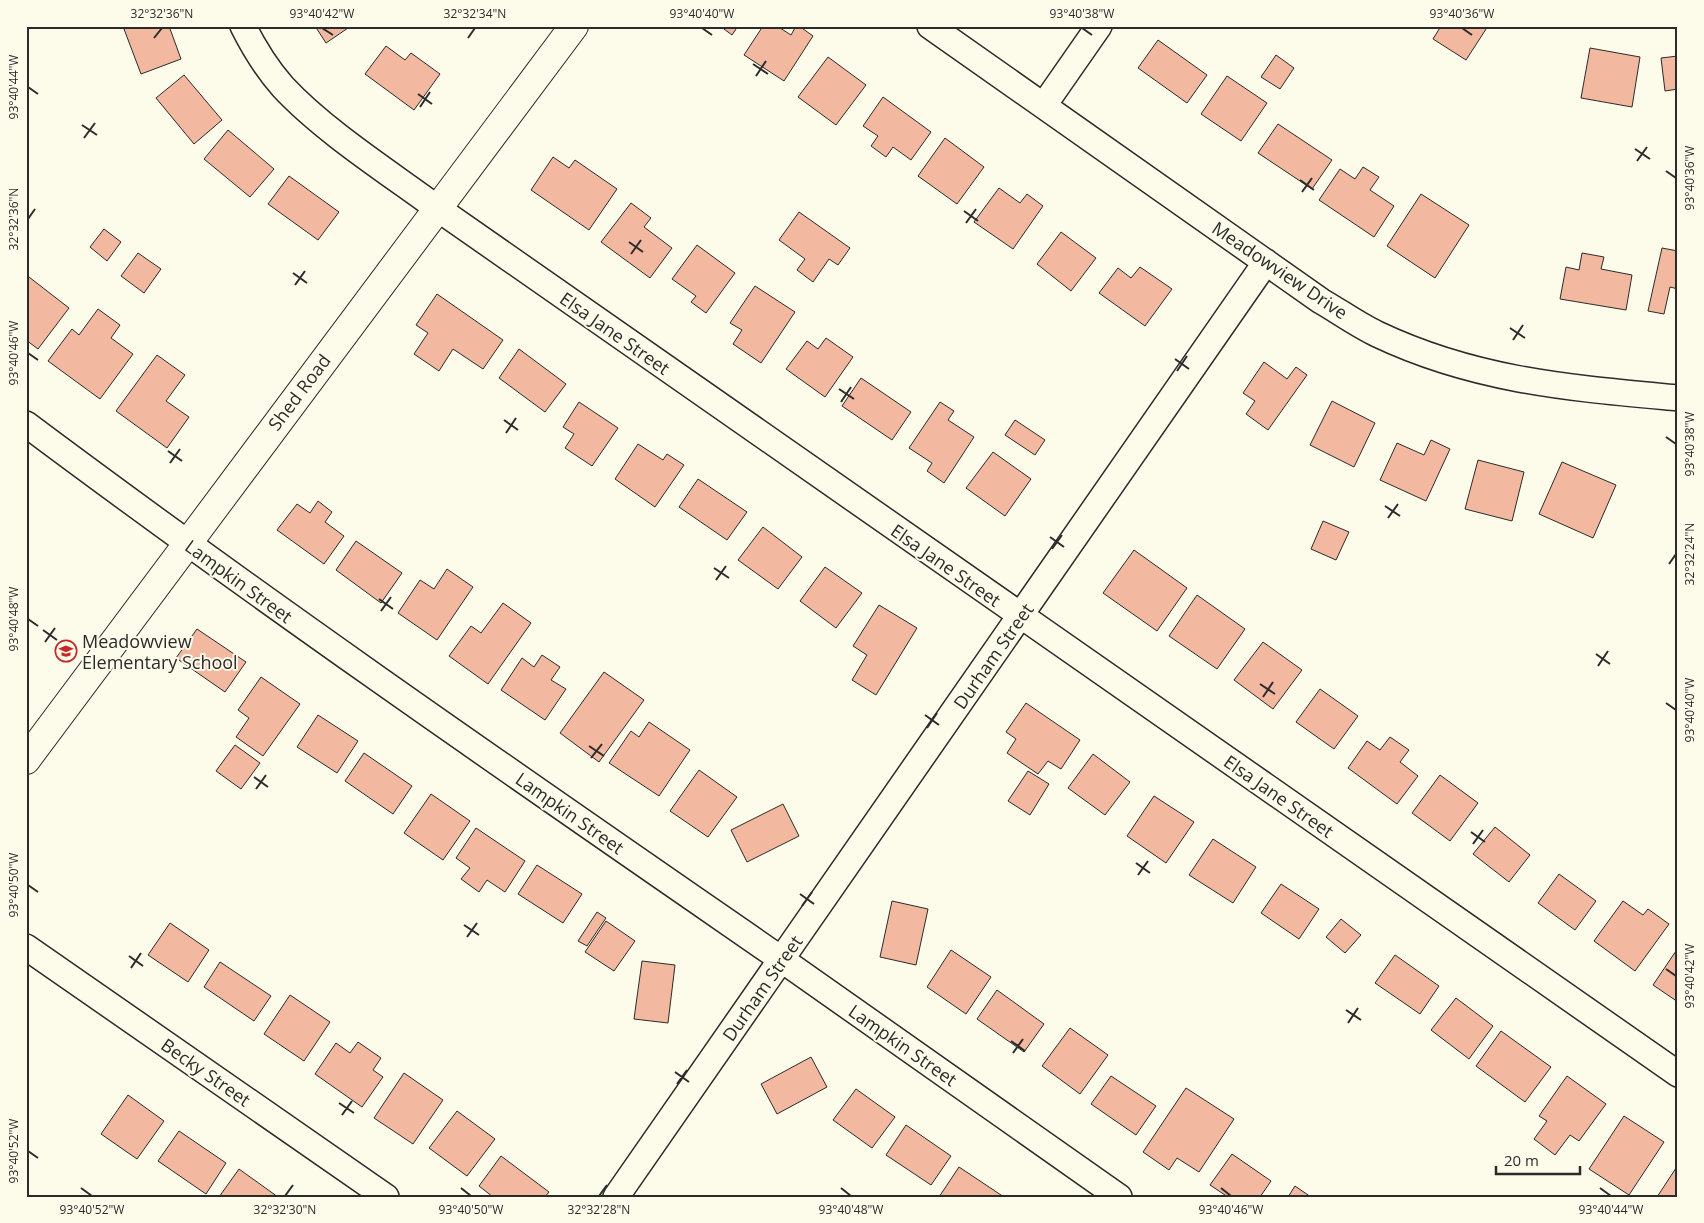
<svg xmlns="http://www.w3.org/2000/svg" width="1704" height="1223" viewBox="0 0 1704 1223" font-family="'Open Sans',sans-serif">
	<style>
		.building { fill: #f2b8a0; stroke: #2b2b2b }
		.lines { fill: none; stroke-linecap: round; stroke-linejoin: round }
		.street-casing { stroke: #2b2b2b; stroke-width: 28 }
		.secondary-casing { stroke: #2b2b2b; stroke-width: 30 }
		.street { stroke: #fdfbea; stroke-width: 25 }
		.secondary { stroke: #fdfbea; stroke-width: 28 }
		.ticks { fill: none; stroke: #2b2b2b; stroke-width: 2 }
		.labels { text-anchor: middle; dominant-baseline: central; stroke-width: 4; stroke-linejoin: round; paint-order: stroke }
		.street-label { font-size: 18px; fill: #2b2b2b; stroke: #fdfbea }
		.poi-label { font-size: 18px; fill: #2b2b2b; stroke: #fdfbea; text-anchor: start }
		.neatline { fill: none; stroke: #2b2b2b; stroke-width: 2 }
		.ticks-label { font-size: 12px; text-anchor: middle; fill: #2b2b2b }
	</style>
	<rect width="100%" height="100%" fill="#fdfbea"/>
	<path class="building" d="M133,26H169L181,59L141,74L124,29Z
		M315,26H351L326,43Z
		M720,26H738L732,35Z
		M763,26H777L791,35L796,26H799L813,36L784,81L744,55Z
		M1441,26H1488L1466,60L1433,39Z
		M1158,40L1207,75L1187,103L1138,68Z
		M386,46L405,60L411,53L440,74L414,110L365,74Z
		M1590,48L1640,57L1632,107L1581,98Z
		M1276,55L1294,68L1280,89L1261,77Z
		M1678,56V89L1665,91L1661,58Z
		M828,57L866,85L836,125L798,97Z
		M184,75L222,120L194,144L156,98Z
		M1227,76L1267,103L1241,141L1201,114Z
		M883,97L931,132L911,160L893,147L886,157L871,146L878,136L863,126Z
		M1278,124L1332,160L1312,189L1258,153Z
		M228,130L274,169L250,197L204,159Z
		M945,138L984,167L957,204L918,176Z
		M553,157L569,168L575,160L617,189L589,230L531,190Z
		M1363,167L1379,177L1370,190L1394,206L1374,237L1319,200L1340,169L1355,179Z
		M289,176L339,212L318,240L268,204Z
		M999,188L1020,203L1027,194L1043,206L1013,249L974,222Z
		M1421,194L1469,225L1435,278L1387,246Z
		M631,203L651,218L644,227L672,248L650,278L601,242Z
		M799,212L850,248L838,265L829,259L813,282L797,270L805,259L779,240Z
		M104,229L121,242L107,261L90,247Z
		M1061,232L1096,258L1071,291L1037,264Z
		M697,245L735,273L706,313L691,302L696,296L672,279Z
		M1662,248L1678,251V289L1670,287L1664,314L1648,311Z
		M138,253L161,269L144,293L121,276Z
		M1582,253L1604,257L1601,269L1632,275L1626,310L1560,299L1566,267L1579,270Z
		M1140,267L1172,289L1145,326L1099,293L1118,268L1131,278Z
		M29,277L69,308L38,349L26,340V281Z
		M755,286L795,312L761,363L733,344L742,330L730,323Z
		M437,294L503,340L483,369L453,349L439,371L414,354L428,333L416,325Z
		M98,309L120,325L111,338L133,354L100,399L48,361L72,329L79,335Z
		M826,338L853,357L825,397L786,369L807,341L818,349Z
		M519,349L566,384L545,412L499,378Z
		M157,355L185,375L166,401L189,417L167,448L116,411Z
		M1264,362L1287,379L1296,367L1307,375L1268,430L1246,414L1255,401L1243,393Z
		M861,378L911,412L892,440L842,406Z
		M1332,401L1375,423L1354,467L1310,445Z
		M579,402L618,428L592,466L565,448L574,434L563,427Z
		M940,402L954,411L948,420L974,437L944,483L927,471L932,463L909,448Z
		M1015,420L1045,440L1035,455L1005,435Z
		M1431,440L1450,449L1426,501L1380,480L1397,443L1424,455Z
		M638,444L663,460L667,454L684,465L655,507L615,479Z
		M993,452L1031,479L1005,516L966,488Z
		M1478,460L1524,472L1512,521L1465,509Z
		M1562,462L1616,485L1593,538L1539,514Z
		M698,479L747,512L727,540L679,507Z
		M318,501L332,512L325,522L344,536L324,564L277,530L297,504L310,513Z
		M1323,521L1349,532L1336,560L1311,549Z
		M763,527L802,557L778,589L738,560Z
		M356,541L402,573L381,603L336,570Z
		M1134,550L1187,588L1157,631L1103,593Z
		M825,567L862,593L836,628L800,601Z
		M447,569L473,587L437,640L398,613L420,580L434,589Z
		M1197,595L1245,629L1217,669L1169,636Z
		M503,603L531,623L488,684L449,656L471,626L481,633Z
		M879,605L917,628L876,695L852,680L867,655L853,646Z
		M197,629L246,662L225,692L176,658Z
		M1263,642L1302,670L1273,709L1234,680Z
		M542,655L560,667L551,680L566,689L545,720L501,690L522,658L534,667Z
		M604,672L644,700L599,762L560,733Z
		M261,677L300,704L263,756L236,737L249,718L238,710Z
		M1320,689L1358,716L1334,749L1296,722Z
		M1026,703L1080,740L1061,769L1048,761L1038,774L1007,753L1016,739L1006,732Z
		M318,715L358,741L337,773L297,747Z
		M649,722L690,750L659,796L609,763L631,731L639,737Z
		M1390,737L1409,750L1400,762L1418,776L1397,804L1348,768L1367,741L1380,750Z
		M235,745L260,763L241,789L216,771Z
		M364,753L412,786L393,814L345,781Z
		M1093,754L1130,782L1105,815L1068,788Z
		M699,770L737,797L708,837L670,811Z
		M1028,771L1049,784L1030,815L1008,801Z
		M1440,775L1478,803L1450,841L1412,813Z
		M431,794L470,821L443,860L404,833Z
		M1154,796L1194,822L1166,863L1127,836Z
		M783,804L799,836L747,862L731,830Z
		M1495,827L1530,855L1509,882L1473,854Z
		M476,828L525,861L505,892L487,880L479,892L461,879L470,868L456,858Z
		M1213,839L1256,867L1233,903L1189,875Z
		M537,865L582,894L563,923L518,894Z
		M1559,874L1596,901L1575,930L1538,903Z
		M1281,884L1319,909L1299,939L1261,913Z
		M892,901L928,909L916,965L880,957Z
		M1623,901L1643,915L1648,909L1669,924L1635,971L1594,941Z
		M597,912L606,918L587,946L578,941Z
		M1341,919L1361,935L1345,953L1326,937Z
		M606,921L635,941L614,971L585,952Z
		M170,923L209,950L188,982L148,955Z
		M1678,948V1002L1653,985Z
		M951,950L991,977L966,1014L927,987Z
		M1395,955L1439,986L1420,1014L1375,983Z
		M642,961L675,965L668,1023L634,1019Z
		M220,962L271,996L254,1021L204,987Z
		M997,990L1044,1024L1024,1052L977,1019Z
		M290,995L330,1022L304,1061L264,1034Z
		M1456,998L1493,1026L1469,1059L1431,1030Z
		M1070,1028L1108,1055L1080,1094L1042,1066Z
		M1501,1031L1551,1067L1525,1102L1476,1066Z
		M358,1042L381,1058L373,1070L383,1077L362,1107L315,1074L336,1043L350,1053Z
		M811,1057L827,1087L777,1114L761,1084Z
		M404,1073L443,1100L413,1144L374,1118Z
		M1111,1076L1156,1106L1136,1135L1091,1104Z
		M1567,1076L1606,1104L1579,1141L1570,1135L1555,1155L1534,1139L1547,1121L1539,1116Z
		M1186,1088L1234,1119L1199,1172L1177,1158L1169,1170L1143,1152Z
		M856,1089L895,1117L872,1148L833,1120Z
		M128,1095L164,1121L137,1159L101,1134Z
		M457,1111L495,1139L467,1176L429,1148Z
		M1624,1116L1664,1142L1629,1195L1589,1169Z
		M906,1125L951,1156L931,1185L886,1155Z
		M179,1131L226,1163L206,1194L158,1161Z
		M1232,1154L1271,1181L1260,1197H1228L1210,1185Z
		M501,1156L549,1192L545,1197H493L479,1186Z
		M1678,1165V1197H1657Z
		M959,1167L1004,1197H939Z
		M239,1169L278,1197H219Z
		M1295,1186L1311,1197H1288Z"/>
	<g class="lines">
		<g class="street-casing">
			<path id="street" d="M243,26C254,48 267,69 283,87C324,131 388,172 437,208L1678,1074
				M930,26L1321,301C1340,312 1358,325 1377,334C1476,381 1571,388 1678,398
				M1044,105L1099,26
				M26,424C272,608 525,782 778,957C892,1036 1005,1117 1119,1197
				M26,947L386,1197
				M616,1197L1266,262"/>
		</g>
		<g class="secondary-casing">
			<path id="secondary" d="M26,760L574,26"/>
		</g>
		<use href="#street" class="street"/>
		<use href="#secondary" class="secondary"/>
	</g>
	<path class="ticks" d="M322,28L333,35M702,28L712,35M1082,28L1092,35M1462,28L1472,35M154,38L162,28M468,38L475,28M753,64L768,74M756,76L766,61M28,87L38,94M418,94L432,104M420,107L430,92M82,125L97,135M84,138L95,123M1635,149L1650,159M1637,161L1647,147M1666,171L1676,178M1300,180L1314,190M1302,192L1312,178M964,211L978,221M28,219L35,209M966,223L976,209M629,242L643,252M631,254L641,240M293,273L307,283M295,285L305,271M1510,328L1525,338M1513,340L1523,325M28,353L38,360M1175,359L1189,369M1177,371L1187,356M839,389L854,399M841,402L851,387M504,420L518,430M506,433L516,418M1666,437L1676,444M168,451L182,461M170,463L180,449M1385,506L1400,516M1388,518L1398,504M1050,537L1064,547M1052,549L1062,535M1669,564L1676,554M714,568L729,578M716,580L726,566M379,599L393,609M381,611L391,597M28,619L38,626M43,630L57,640M45,642L55,628M1596,654L1610,664M1598,666L1608,651M1260,684L1275,694M1263,697L1273,682M1666,703L1676,710M925,715L939,725M927,728L937,713M589,746L604,756M591,758L602,744M254,777L268,787M256,789L266,775M1471,832L1485,842M1473,844L1483,830M1136,863L1150,873M1138,875L1148,861M28,885L38,892M800,894L814,904M802,906L812,892M464,925L479,935M467,937L477,923M129,956L143,966M131,968L141,953M1666,969L1676,976M1346,1010L1361,1020M1348,1023L1358,1008M1011,1041L1025,1051M1013,1053L1023,1039M675,1072L689,1082M677,1084L687,1070M339,1103L354,1113M342,1115L352,1101M28,1151L38,1158M81,1188L92,1196M461,1188L471,1196M841,1188L851,1196M1221,1188L1231,1196M1600,1188L1611,1196M285,1196L293,1185M599,1196L607,1185"/>
	<defs>
		<g id="school-ring" transform="scale(1.125)"><circle r="9.5" fill="#fdfbea" stroke="#c62828" stroke-width="1.5"/><path d="M0-5L7-2L0 1L-7-2ZM-4 1L0 2.5L4 1V4Q0 6-4 4Z" fill="#c62828"/></g>
	</defs>
	<g fill-rule="evenodd">
		<use href="#school-ring" x="66" y="651"/>
	</g>
	<g class="labels">
		<g class="street-label">
			<text transform="translate(1280 270) rotate(34)">Meadowview Drive</text>
			<text transform="translate(615 333) rotate(35)">Elsa Jane Street</text>
			<text transform="translate(299 392) rotate(-53)">Shed Road</text>
			<text transform="translate(946 565) rotate(35)">Elsa Jane Street</text>
			<text transform="translate(239 581) rotate(36)">Lampkin Street</text>
			<text transform="translate(993 656) rotate(-55)">Durham Street</text>
			<text transform="translate(1279 796) rotate(35)">Elsa Jane Street</text>
			<text transform="translate(570 813) rotate(35)">Lampkin Street</text>
			<text transform="translate(762 988) rotate(-55)">Durham Street</text>
			<text transform="translate(903 1045) rotate(35)">Lampkin Street</text>
			<text transform="translate(206 1072) rotate(35)">Becky Street</text>
		</g>
		<g class="poi-label">
			<text x="82" y="641">Meadowview<tspan x="82" dy="21">Elementary School</tspan></text>
		</g>
	</g>
	<rect width="1704" height="1223" fill="none" stroke="#fdfbea" stroke-width="55"/>
	<path d="M1496 1166v8h84v-8" fill="none" stroke="#2b2b2b" stroke-width="2.5"/>
	<text x="1504" y="1166" font-size="15" fill="#2b2b2b" stroke="#fdfbea" stroke-width="4" paint-order="stroke">20 m</text>
	<rect x="28" y="28" width="1648" height="1168" class="neatline"/>
	<g class="ticks-label">
		<text x="162" y="18">32°32'36"N</text>
		<text x="322" y="18">93°40'42"W</text>
		<text x="475" y="18">32°32'34"N</text>
		<text x="702" y="18">93°40'40"W</text>
		<text x="1082" y="18">93°40'38"W</text>
		<text x="1462" y="18">93°40'36"W</text>
		<text transform="translate(14 87) rotate(-90)" y="4">93°40'44"W</text>
		<text transform="translate(1690 178) rotate(-90)" y="4">93°40'36"W</text>
		<text transform="translate(14 219) rotate(-90)" y="4">32°32'36"N</text>
		<text transform="translate(14 353) rotate(-90)" y="4">93°40'46"W</text>
		<text transform="translate(1690 444) rotate(-90)" y="4">93°40'38"W</text>
		<text transform="translate(1690 554) rotate(-90)" y="4">32°32'24"N</text>
		<text transform="translate(14 619) rotate(-90)" y="4">93°40'48"W</text>
		<text transform="translate(1690 710) rotate(-90)" y="4">93°40'40"W</text>
		<text transform="translate(14 885) rotate(-90)" y="4">93°40'50"W</text>
		<text transform="translate(1690 976) rotate(-90)" y="4">93°40'42"W</text>
		<text transform="translate(14 1151) rotate(-90)" y="4">93°40'52"W</text>
		<text x="92" y="1214">93°40'52"W</text>
		<text x="285" y="1214">32°32'30"N</text>
		<text x="471" y="1214">93°40'50"W</text>
		<text x="599" y="1214">32°32'28"N</text>
		<text x="851" y="1214">93°40'48"W</text>
		<text x="1231" y="1214">93°40'46"W</text>
		<text x="1611" y="1214">93°40'44"W</text>
	</g>
</svg>
